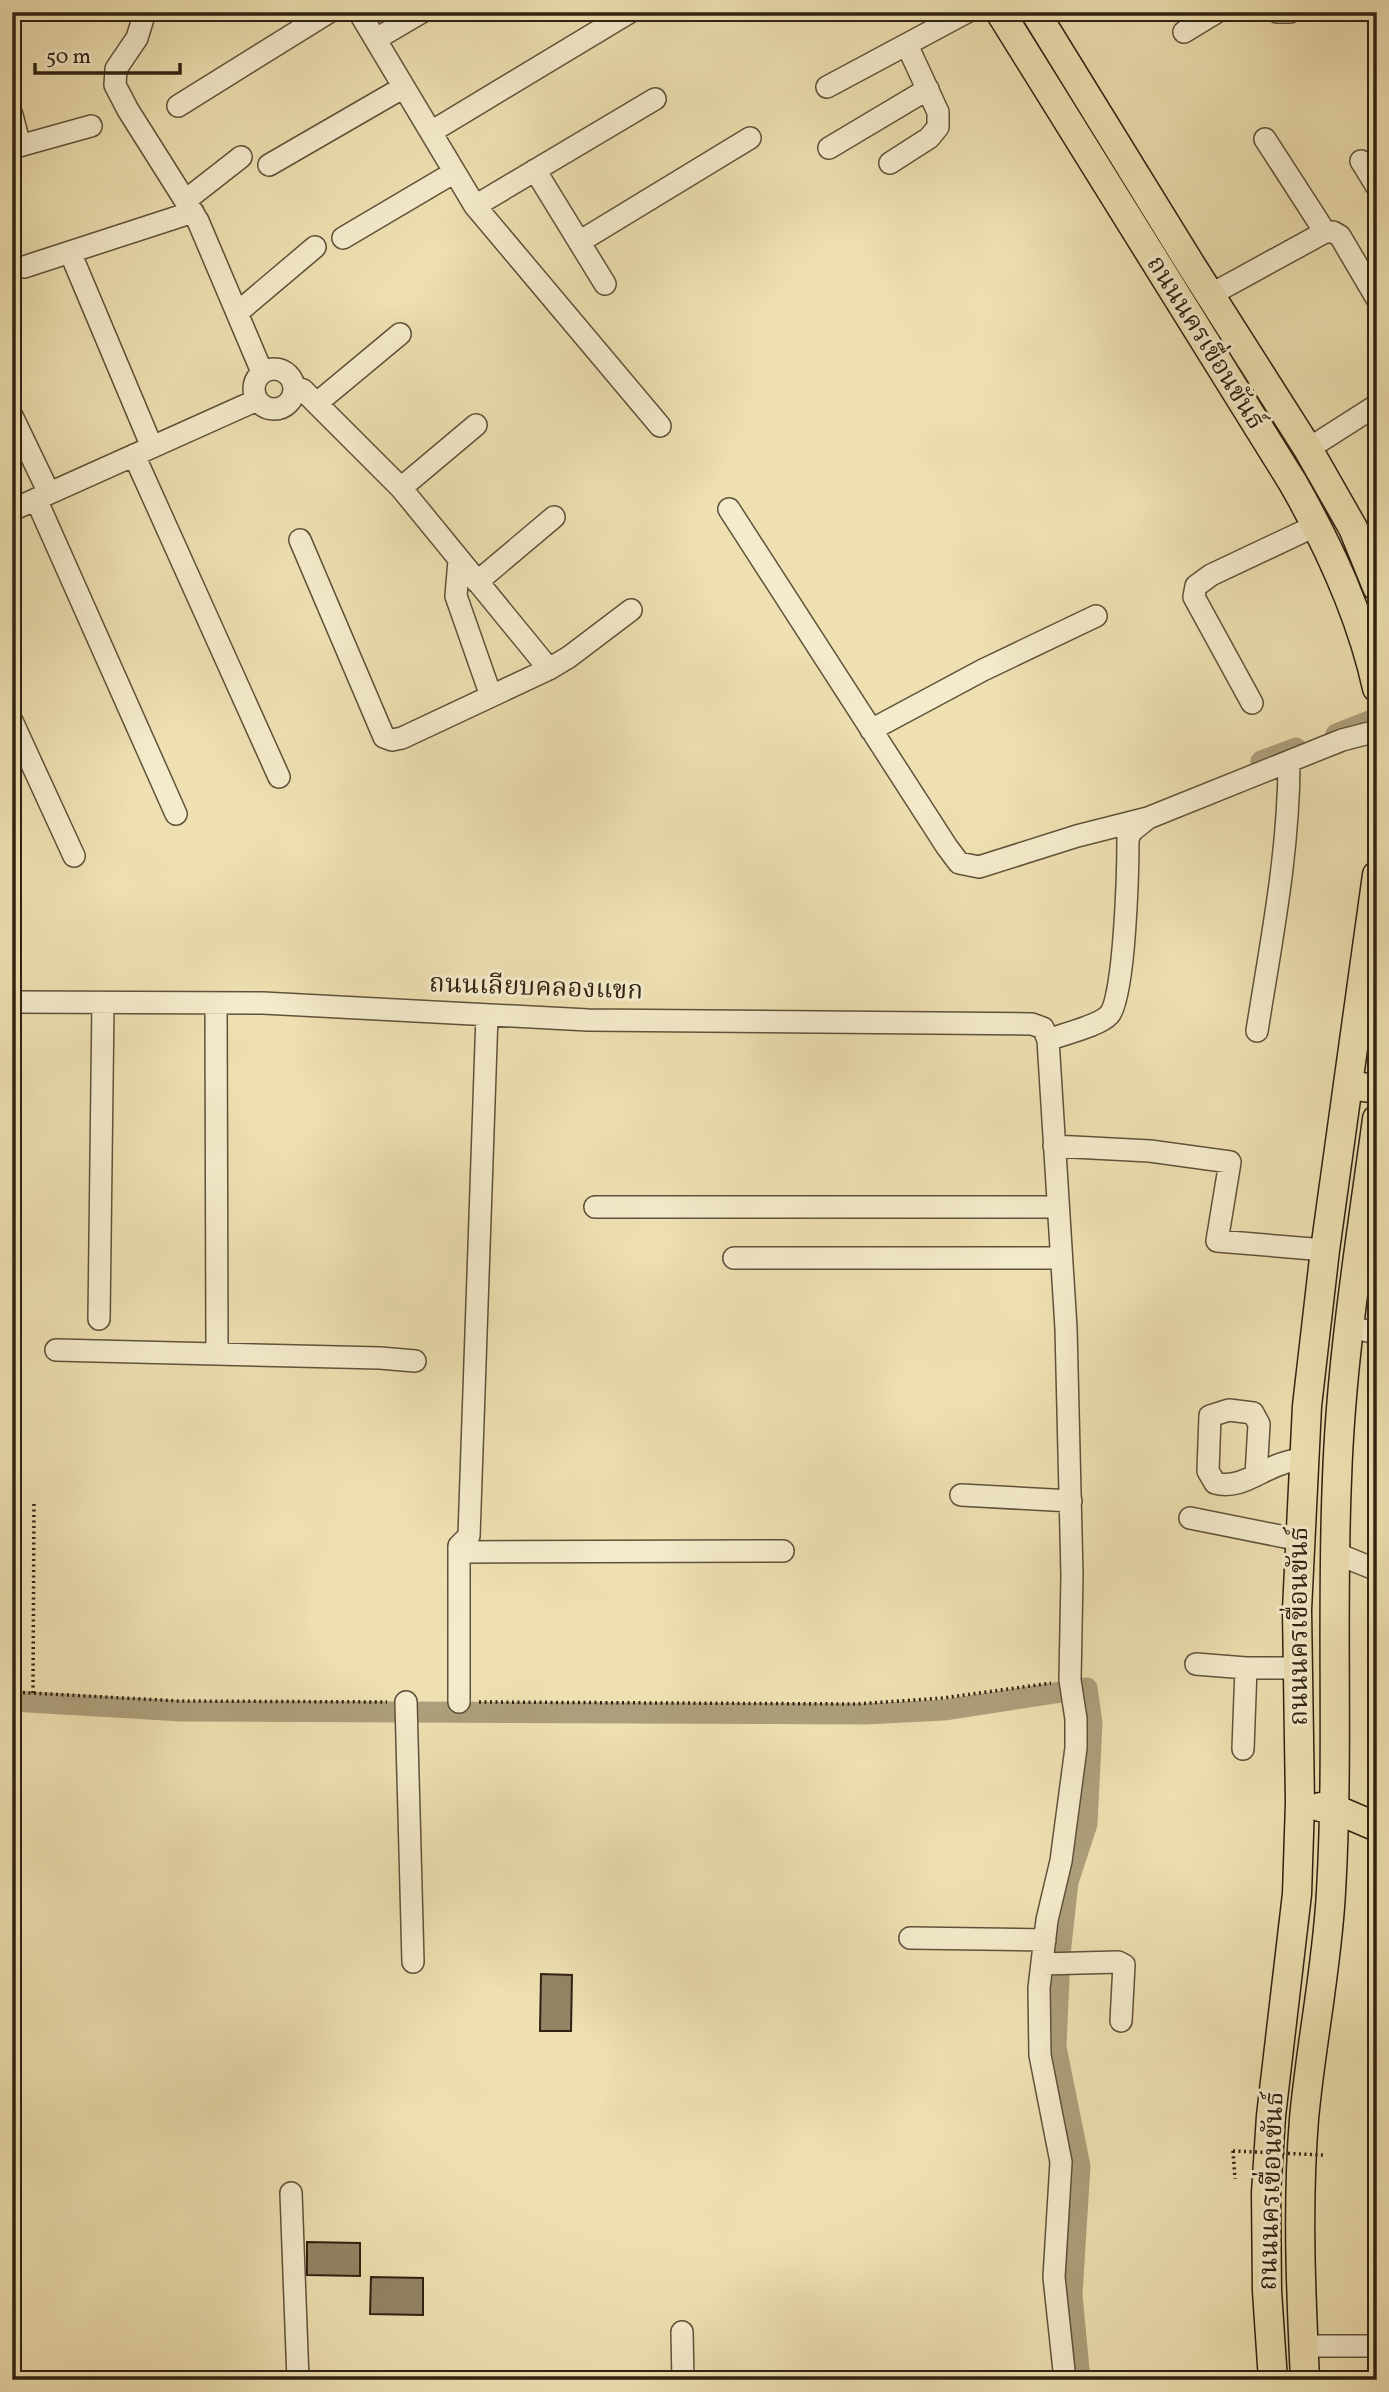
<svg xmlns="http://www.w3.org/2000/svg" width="1389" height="2392" viewBox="0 0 1389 2392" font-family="Vollkorn,'Noto Serif Thai',serif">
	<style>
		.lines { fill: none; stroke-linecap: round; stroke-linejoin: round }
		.canal { stroke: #ad9f7b; stroke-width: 21 }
		.building { fill: #928565; stroke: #2f2212; stroke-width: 2 }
		.minor-casing { stroke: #5f523a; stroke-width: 24 }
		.major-casing { stroke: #2f2212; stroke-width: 31 }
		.path { stroke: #2f2212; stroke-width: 3.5; stroke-dasharray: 2 3.5; stroke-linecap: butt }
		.minor { stroke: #f4ebcc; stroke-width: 21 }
		.major { stroke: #eee0b1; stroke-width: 28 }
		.path-bridge { stroke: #2f2212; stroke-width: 3.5; stroke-dasharray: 2 3.5; stroke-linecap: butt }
		.labels { text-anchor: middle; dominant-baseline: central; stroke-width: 6; stroke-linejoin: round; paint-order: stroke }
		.street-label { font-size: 26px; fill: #2f2212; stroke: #f4ebcc }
	</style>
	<rect width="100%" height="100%" fill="#eee0b1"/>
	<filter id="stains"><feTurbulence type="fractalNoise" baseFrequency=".00286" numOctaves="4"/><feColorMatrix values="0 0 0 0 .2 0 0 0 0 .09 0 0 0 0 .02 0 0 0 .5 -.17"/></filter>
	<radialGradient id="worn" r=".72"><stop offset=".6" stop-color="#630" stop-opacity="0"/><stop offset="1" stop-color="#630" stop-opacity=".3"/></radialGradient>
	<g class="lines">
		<path class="canal" d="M1336,734L1377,718
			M1261,761L1296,748
			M12,1701L182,1711L864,1714L944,1710L1087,1688L1092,1723L1087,1824L1068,1882L1060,1954L1056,2047L1080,2166L1072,2295L1080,2380"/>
	</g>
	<path class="building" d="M541,1974L572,1975L571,2031H540Z
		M307,2242L360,2243V2276L307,2275Z
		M371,2277L423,2278V2315L370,2314Z"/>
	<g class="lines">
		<g class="minor-casing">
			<path id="minor" d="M145,12L137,38L116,69L115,85L128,110L198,221L262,372
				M359,12L475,206L660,426
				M1277,12H1290
				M1184,32L1217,12
				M376,39L422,12
				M827,87L967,12
				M178,106L329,12
				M12,115L20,146
				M431,132L630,12
				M1265,139L1325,232
				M12,148L91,126
				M829,148L928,89
				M1361,161L1377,187
				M890,163L929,138L938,127V112L907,45
				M269,165L404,87
				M535,170L605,284
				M186,200L241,157
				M475,206L655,99
				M343,238L453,173
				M579,242L750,138
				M70,252L152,447
				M24,267L193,212
				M1210,295L1325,232H1333L1340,236L1377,299
				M237,313L315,247
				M254 389a20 20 0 1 1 40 0a20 20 0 1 1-40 0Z
				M294,387L303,390L401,488L549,669
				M317,403L400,334
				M12,416L49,493
				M1308,449L1377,405
				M134,455L279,777
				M401,488L476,425
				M36,499L176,814
				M729,509L947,847L959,863L979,867L1077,836L1148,818
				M12,510L257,400
				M300,540L384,737L392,740L402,738L549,669L569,657L631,610
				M459,560L456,596L491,696
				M477,582L554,517
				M1252,703L1194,597L1196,586L1211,575L1317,525
				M12,721L74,856
				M871,730L983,670L1096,616
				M12,1002L263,1003L588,1020L1032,1024L1043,1028L1048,1040L1066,1328L1072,1575L1070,1680L1076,1719V1748L1061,1861L1047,1920L1039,1988L1040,2055L1061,2162L1054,2277L1065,2380
				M216,1003L217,1354
				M1257,1031C1271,942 1289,853 1289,762
				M1048,1040C1063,1034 1099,1026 1109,1015C1125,998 1128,868 1128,838L1132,831L1148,818L1342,740L1377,731
				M1054,1146L1150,1151L1230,1162L1217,1241L1325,1250
				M595,1207H1058
				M734,1258H1061
				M99,1319L103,1003
				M1349,1327L1377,1333
				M56,1350L380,1358L415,1361
				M1256,1475L1259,1424L1253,1413L1229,1410L1210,1416L1208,1471L1215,1483C1239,1490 1259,1471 1281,1464C1288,1461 1296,1460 1304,1458
				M961,1495L1071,1501
				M1190,1518L1300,1540
				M459,1552L783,1551
				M1335,1553L1377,1570
				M1196,1664L1246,1668H1298
				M406,1702L413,1962
				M459,1702V1546L469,1536L487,1015
				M1243,1749L1246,1668
				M910,1938L1045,1940
				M1042,1964L1118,1962L1124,1965L1121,2021
				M291,2193L298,2380
				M682,2332L683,2380
				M1304,2346H1377"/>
		</g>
		<g class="major-casing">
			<path id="major" d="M1000,12L1293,483C1330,548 1361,615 1377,688
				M1035,12L1191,265L1308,449L1353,528L1377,587
				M1348,1085L1377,1089
				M1320,1807L1335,1809L1377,1827
				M1273,2380L1267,2291L1266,2193L1271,2116L1297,1894L1300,1803L1297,1610L1307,1406L1325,1250L1377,875
				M1305,2380C1301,2293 1297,2206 1304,2119C1311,2043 1327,1968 1331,1892C1339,1754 1331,1617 1337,1479C1341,1358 1361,1238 1377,1119"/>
		</g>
		<path class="path" d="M12,1692L179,1701L387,1702
			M33,1693L34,1501
			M479,1702L856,1704L943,1698L1051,1683
			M1233,2151L1235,2179"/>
		<use href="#minor" class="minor"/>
		<use href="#major" class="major"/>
		<path class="path-bridge" d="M1233,2151L1323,2155"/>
	</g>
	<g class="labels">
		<g class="street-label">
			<text transform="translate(1205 343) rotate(58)">ถนนนครเขื่อนขันธ์</text>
			<text transform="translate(536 988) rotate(2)">ถนนเลียบคลองแขก</text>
			<text transform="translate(1300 1626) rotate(-90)">ถนนนครเขื่อนขันธ์</text>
			<text transform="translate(1272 2191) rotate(-88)">ถนนนครเขื่อนขันธ์</text>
		</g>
	</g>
	<rect width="1389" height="2392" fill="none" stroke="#eee0b1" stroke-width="42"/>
	<rect x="14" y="14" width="1361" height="2364" fill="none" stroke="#2f2212" stroke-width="3.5"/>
	<rect x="21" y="21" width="1347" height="2350" fill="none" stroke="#2f2212" stroke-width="2"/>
	<path d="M35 63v10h145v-10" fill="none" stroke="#2f2212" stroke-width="3.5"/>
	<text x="46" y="63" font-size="21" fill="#2f2212" stroke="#f4ebcc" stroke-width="5" paint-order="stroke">50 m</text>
	<rect width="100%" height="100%" filter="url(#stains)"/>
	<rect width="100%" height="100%" fill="url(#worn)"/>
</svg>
